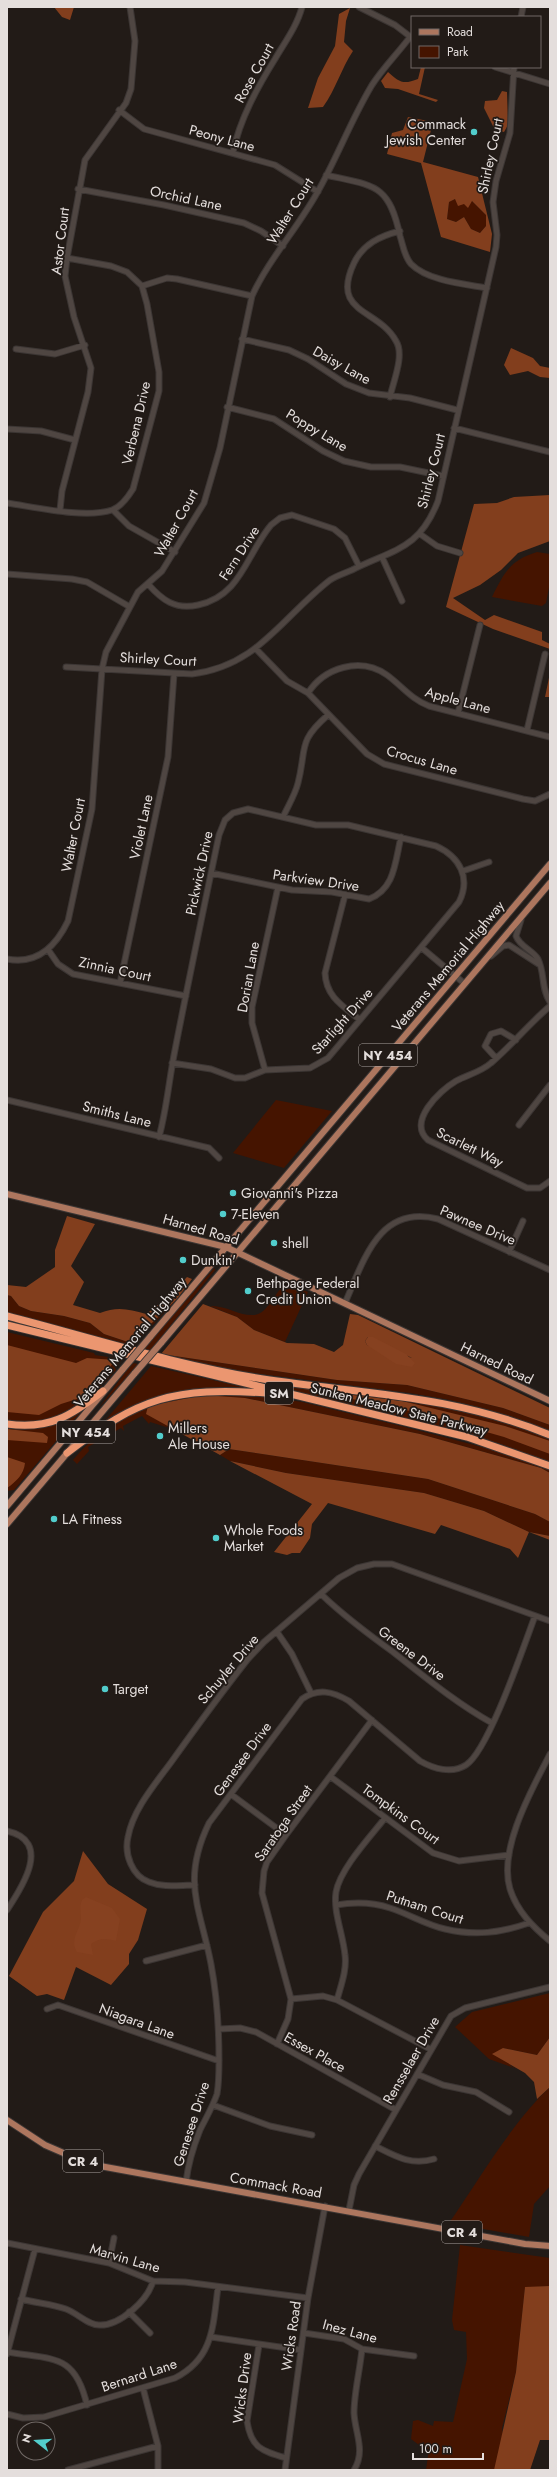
<svg xmlns="http://www.w3.org/2000/svg" width="557" height="2477" viewBox="0 0 557 2477" font-family="Jost,sans-serif">
	<style>
		.green { fill: #451400 }
		.forest { fill: #823e1d; fill-rule: evenodd }
		.water { fill: #864120 }
		.lines { fill: none; stroke-linecap: round; stroke-linejoin: round }
		.minor-casing { stroke: #3c3634; stroke-width: 7 }
		.major-casing { stroke: #3c3634; stroke-width: 8 }
		.highway-casing { stroke: #3c3634; stroke-width: 9 }
		.minor { stroke: #4f4642; stroke-width: 5 }
		.major { stroke: #ad765e; stroke-width: 6 }
		.highway { stroke: #eb9670; stroke-width: 7 }
		.major-bridge-casing { stroke: #3c3634; stroke-width: 8; stroke-linecap: butt }
		.major-bridge { stroke: #ad765e; stroke-width: 6 }
		.poi-dot { fill: #52cdcc; stroke: #221b17; stroke-width: 1.5 }
		.labels { text-anchor: middle; dominant-baseline: central; stroke-width: 3.5; stroke-linejoin: round; paint-order: stroke }
		.shield { fill: #221b17; stroke: #aaa4a1; stroke-width: 1 }
		.shield-label { font-size: 13px; font-weight: bold; fill: #e4dedc }
		.street-label { font-size: 14px; fill: #e4dedc; stroke: #221b17 }
		.poi-label { font-size: 14px; fill: #e4dedc; stroke: #221b17; text-anchor: start }
	</style>
	<rect width="100%" height="100%" fill="#221b17"/>
	<path class="green" d="M455,199L472,201L486,215V226L480,233L471,229L464,217L456,222L447,219L449,202Z
		M537,552L550,554V582L546,603L542,606L492,597C504,573 510,560 537,552Z
		M276,1100L332,1111L284,1168L233,1153Z
		M214,1268L215,1270L150,1351L143,1350Z
		M288,1284L308,1292L285,1342L254,1330L237,1317L210,1306C225,1305 237,1315 252,1315C269,1316 273,1290 288,1284Z
		M7,1295L11,1296L19,1306L31,1311L64,1316L90,1323L104,1334L131,1343L177,1299L131,1348L7,1312Z
		M7,1332L94,1353L95,1355L122,1359L115,1368L116,1370C95,1394 67,1423 32,1424C24,1424 15,1422 7,1421Z
		M161,1354L337,1380L407,1385L503,1408L550,1425V1431L489,1410L450,1400L410,1393L237,1371Z
		M132,1363L139,1364L99,1408Z
		M151,1366L256,1390C219,1387 183,1386 148,1400C135,1405 117,1419 104,1422Z
		M220,1374C330,1388 447,1395 550,1438V1463L498,1443L437,1427Z
		M249,1394L302,1402L405,1427L505,1453L550,1469V1473L541,1468L420,1434L245,1398L147,1414L176,1430L150,1422L149,1424L142,1416L123,1426L124,1431L121,1428L88,1447L89,1451L77,1464L73,1460C103,1425 137,1405 182,1395C202,1391 228,1394 249,1394Z
		M81,1412L14,1490L7,1491V1426C35,1432 57,1425 81,1412Z
		M229,1449L428,1479L535,1514L550,1522V1536L529,1532L484,1511L424,1493L286,1473L230,1461L220,1455Z
		M550,1993V2037L537,2055L503,2048L511,2066L517,2069L489,2059L455,2027L472,2012Z
		M550,2087V2186L534,2204L529,2237L449,2223C478,2181 513,2121 550,2087Z
		M460,2245L550,2258V2286L525,2288L516,2372L502,2428L509,2470H426L429,2449L423,2448L411,2439L413,2421L418,2420L433,2426L434,2421L453,2422L467,2359L466,2332L454,2330L452,2320Z"/>
	<path class="forest" d="M54,7H74L70,20L62,17Z
		M350,8L346,21L344,42L353,51C341,69 336,89 323,107L308,108L318,78L335,46L339,14Z
		M421,67H425L419,94L438,100L436,102L398,89L385,88L381,81L388,72C399,82 403,85 418,79Z
		M502,91L507,92L508,125L504,132L495,130L484,108L485,101L497,100Z
		M408,117L433,122L423,162L478,177L492,234L490,252L441,237L421,163L387,154L392,133L403,130ZM455,199L458,206L464,204L468,208L472,201L486,215V226L480,233L471,229L464,217L456,222L447,219L449,202Z
		M511,348L533,358L540,366L550,368V378L540,377L528,371L510,375L504,365Z
		M550,495V541L518,553L501,570L480,585L453,598L485,620L494,615L542,632V640L550,644V649L493,629L446,607L474,504L497,503L514,497Z
		M550,673V697H545Z
		M67,1216L95,1224L71,1266L84,1282L73,1305L100,1313C117,1306 129,1309 146,1314L167,1298L187,1277L192,1279L177,1299L131,1343L104,1334L90,1323L64,1316L31,1311L19,1306L11,1296L7,1295V1285L26,1287L55,1267V1250Z
		M203,1304L237,1317L254,1330L287,1343L314,1344L334,1352L343,1345L350,1314L358,1315L550,1408V1425L503,1408L407,1385L337,1380L161,1354ZM368,1337L412,1358L367,1345L365,1341Z
		M7,1345L76,1363L87,1358L115,1360L96,1387L80,1398L61,1404L39,1415L7,1412Z
		M303,1389L402,1401L505,1426L550,1441V1454L504,1437L420,1413Z
		M204,1395L245,1398L420,1434L541,1468L550,1473V1522L535,1514L428,1479L229,1449L220,1455L146,1414L148,1406Z
		M7,1429L43,1433L48,1437L47,1443L7,1440Z
		M7,1457L25,1463C24,1474 16,1482 7,1488Z
		M230,1461L286,1473L424,1493L484,1511L529,1532L550,1536V1540L529,1532L518,1558L510,1549L441,1525L435,1534L328,1503L312,1524L310,1538L300,1553H292L287,1555L274,1552L312,1504Z
		M83,1851L108,1884L147,1909L138,1940L129,1954V1964L111,1985L76,1967L64,2000L47,1994L37,1996L9,1976L43,1912L74,1881Z
		M550,2037V2087L537,2099L534,2082L525,2073L492,2054L503,2048L537,2055Z
		M550,2286V2440H540L530,2470H494L516,2372L525,2287Z"/>
	<path class="water" d="M368,1337H373L406,1354L415,1363L412,1367L396,1364L367,1345L365,1341Z
		M86,1897L112,1908L120,1919L116,1941C106,1938 99,1938 91,1944L93,1955L77,1952C69,1940 80,1930 81,1919C81,1911 79,1907 82,1900Z"/>
	<g class="lines">
		<g class="minor-casing">
			<path id="minor" d="M359,7L395,25L412,38
				M521,17L523,7
				M495,67L550,84
				M119,110L144,129L275,165L318,192
				M233,152C240,119 257,88 275,59C285,42 297,26 302,7
				M326,175C374,186 389,183 400,236C403,245 404,256 411,264C428,281 464,284 487,288
				M78,189L164,205L244,223L261,231L283,246
				M142,286L167,278L177,279L252,296
				M242,339L289,350L308,359L346,384L369,393L410,398L457,410
				M16,349L55,354L85,345
				M390,397C393,382 405,355 396,341C378,308 330,314 354,263C363,244 380,236 400,231
				M227,407L274,419L323,451L344,461L371,467H400L443,476
				M454,428L550,452
				M7,429L41,431L75,440
				M7,503C35,507 85,519 112,510C121,507 128,497 133,489L159,391V372L147,304L142,286L127,272L111,266L67,258
				M60,510L62,491L88,392L91,368L74,317L65,276L67,258L85,160L126,103L131,89L135,41L130,7
				M113,510L129,526L175,552
				M420,534L437,546L460,553
				M382,557L402,601
				M7,574L72,579L87,582L130,607
				M148,584C162,600 175,610 198,605C241,596 246,555 271,525L280,518L292,515L334,529L345,538L359,566
				M256,649L287,681L308,693L367,754L384,764L523,799L535,801L550,794
				M66,667L192,674C258,666 281,618 330,580C336,576 345,573 352,570C394,549 419,550 438,501L496,247L497,235L493,202L496,181L510,133L514,67
				M308,693C324,668 360,656 387,675C402,686 411,699 429,706L550,737
				M458,713L480,625
				M527,730L545,654
				M283,817C288,806 295,795 298,783C307,748 297,742 328,715
				M463,871L489,862
				M211,873L292,890L332,892L369,899C395,889 395,862 401,837
				M345,895L325,973C326,997 343,1006 360,1020
				M521,920L516,936C520,947 533,950 538,959C545,973 541,989 550,1002
				M422,948L465,984
				M49,951L58,964L73,974L186,996
				M491,956L503,946L509,945L540,965
				M7,959C37,965 56,946 68,921L92,809L102,669L106,652L138,592L162,571L204,503L220,448L252,296C269,259 297,229 317,193C337,158 351,120 372,85C383,68 398,53 410,37
				M120,983L168,757L174,674
				M550,1006C529,1024 512,1045 491,1063C481,1072 467,1075 456,1081C439,1091 407,1122 428,1140L527,1188H540L550,1181
				M496,1058L485,1046L491,1034L501,1031L516,1040
				M265,1070L252,1023V1007L278,887
				M7,1100L209,1148L219,1158
				M519,1125L550,1085
				M159,1137C167,1108 169,1079 175,1050C189,978 204,907 219,835L225,820L233,813L248,809L316,825H348L436,846C460,857 471,878 459,902L328,1058L310,1068L265,1070L245,1078H235L211,1069L172,1063
				M509,1252L523,1221
				M345,1303C364,1260 379,1204 438,1219L550,1270
				M322,1595C344,1616 368,1634 393,1652C425,1677 456,1703 492,1723
				M277,1632L292,1654L311,1693
				M550,1754C532,1789 498,1849 510,1889C517,1911 533,1927 550,1941
				M331,1777L433,1853L459,1861L509,1855
				M232,1795L286,1835
				M7,1831C52,1841 23,1886 7,1910
				M195,1885C179,1885 164,1888 149,1882C132,1876 124,1854 128,1837C133,1809 156,1783 172,1761C197,1726 222,1692 248,1659L264,1642L339,1578L357,1568L374,1564H392L550,1621
				M336,1905C354,1902 372,1902 390,1908C409,1914 426,1925 445,1929C475,1936 500,1933 529,1923
				M146,1961L207,1945
				M291,1999L323,1996L337,2000L430,2049
				M337,2000C341,1985 347,1970 345,1955C343,1934 333,1912 336,1892C340,1869 370,1837 385,1818
				M47,2009L58,2005L219,2061
				M219,2029L240,2028L256,2032L396,2110
				M277,2044L288,2019L291,1999L262,1893L264,1871L267,1862L286,1835L372,1720
				M417,2074L443,2085L476,2092L509,2112
				M213,2105L270,2126L312,2135
				M375,2146C395,2156 411,2166 434,2159
				M186,2182C188,2165 194,2145 200,2130C206,2118 213,2106 217,2094C219,2083 219,2071 219,2060C219,2028 217,1996 211,1964C200,1907 181,1881 209,1823L302,1699C318,1688 332,1691 349,1701L420,1761C434,1769 452,1774 466,1765C489,1750 524,1645 535,1616
				M349,2210L354,2185L359,2174L451,2016L465,2008L550,1987
				M7,2243L109,2263L153,2281L185,2282L308,2298
				M109,2263L114,2238
				M21,2299C36,2303 52,2304 66,2309C77,2313 88,2325 99,2325C120,2326 148,2300 153,2281
				M129,2312L150,2333
				M304,2333L344,2339L362,2349L414,2356
				M211,2337L301,2350
				M259,2345L247,2421C251,2448 262,2451 286,2458
				M8,2352C53,2360 75,2353 87,2405
				M7,2354L35,2249
				M143,2388L158,2446V2470
				M7,2414L23,2418L44,2417L175,2378C214,2358 213,2325 218,2287
				M68,2470L158,2446
				M285,2470L308,2298L325,2206
				M354,2470C366,2451 355,2433 354,2413C354,2393 360,2370 362,2349"/>
		</g>
		<g class="major-casing">
			<path id="major" d="M7,1194L226,1247L550,1401
				M150,1337L550,864
				M161,1343L550,883
				M7,1506L123,1369
				M7,1524L135,1373
				M7,2120L45,2145L89,2164L525,2244L550,2246"/>
		</g>
		<g class="highway-casing">
			<path id="highway" d="M7,1316C92,1338 176,1365 263,1379C364,1394 453,1395 550,1435
				M7,1325L467,1437L550,1466
				M7,1424C49,1430 71,1416 103,1391
				M67,1453C139,1397 175,1387 266,1393"/>
		</g>
		<use href="#minor" class="minor"/>
		<use href="#major" class="major"/>
		<use href="#highway" class="highway"/>
		<g class="major-bridge-casing">
			<path id="major-bridge" d="M123,1369L150,1337
				M135,1373L161,1343"/>
		</g>
		<use href="#major-bridge" class="major-bridge"/>
	</g>
	<g class="poi-dot">
		<circle cx="474" cy="132" r="4"/>
		<circle cx="233" cy="1193" r="4"/>
		<circle cx="223" cy="1214" r="4"/>
		<circle cx="274" cy="1243" r="4"/>
		<circle cx="183" cy="1260" r="4"/>
		<circle cx="248" cy="1291" r="4"/>
		<circle cx="160" cy="1436" r="4"/>
		<circle cx="54" cy="1519" r="4"/>
		<circle cx="216" cy="1538" r="4"/>
		<circle cx="105" cy="1689" r="4"/>
	</g>
	<g class="labels">
		<g class="shield">
			<rect x="359" y="1044" width="58" height="22" rx="3"/>
			<rect x="265" y="1382" width="28" height="22" rx="3"/>
			<rect x="57" y="1421" width="58" height="22" rx="3"/>
			<rect x="63" y="2150" width="40" height="22" rx="3"/>
			<rect x="442" y="2221" width="40" height="22" rx="3"/>
		</g>
		<g class="shield-label">
			<text x="388" y="1055">NY 454</text>
			<text x="279" y="1393">SM</text>
			<text x="86" y="1432">NY 454</text>
			<text x="83" y="2161">CR 4</text>
			<text x="462" y="2232">CR 4</text>
		</g>
		<g class="street-label">
			<text transform="translate(254 73) rotate(-61)">Rose Court</text>
			<text transform="translate(222 138) rotate(15)">Peony Lane</text>
			<text transform="translate(490 156) rotate(-78)">Shirley Court</text>
			<text transform="translate(186 198) rotate(12)">Orchid Lane</text>
			<text transform="translate(290 211) rotate(-58)">Walter Court</text>
			<text transform="translate(60 241) rotate(-83)">Astor Court</text>
			<text transform="translate(342 365) rotate(29)">Daisy Lane</text>
			<text transform="translate(136 423) rotate(-77)">Verbena Drive</text>
			<text transform="translate(317 430) rotate(31)">Poppy Lane</text>
			<text transform="translate(431 471) rotate(-76)">Shirley Court</text>
			<text transform="translate(176 523) rotate(-61)">Walter Court</text>
			<text transform="translate(239 553) rotate(-57)">Fern Drive</text>
			<text transform="translate(158 659) rotate(3)">Shirley Court</text>
			<text transform="translate(458 700) rotate(15)">Apple Lane</text>
			<text transform="translate(422 760) rotate(16)">Crocus Lane</text>
			<text transform="translate(141 827) rotate(-78)">Violet Lane</text>
			<text transform="translate(73 835) rotate(-79)">Walter Court</text>
			<text transform="translate(199 873) rotate(-78)">Pickwick Drive</text>
			<text transform="translate(316 880) rotate(8)">Parkview Drive</text>
			<text transform="translate(448 966) rotate(-50)">Veterans Memorial Highway</text>
			<text transform="translate(115 969) rotate(12)">Zinnia Court</text>
			<text transform="translate(248 977) rotate(-80)">Dorian Lane</text>
			<text transform="translate(342 1021) rotate(-48)">Starlight Drive</text>
			<text transform="translate(117 1114) rotate(14)">Smiths Lane</text>
			<text transform="translate(470 1147) rotate(26)">Scarlett Way</text>
			<text transform="translate(478 1225) rotate(23)">Pawnee Drive</text>
			<text transform="translate(201 1229) rotate(16)">Harned Road</text>
			<text transform="translate(130 1342) rotate(-50)">Veterans Memorial Highway</text>
			<text transform="translate(497 1363) rotate(26)">Harned Road</text>
			<text transform="translate(399 1409) rotate(14)">Sunken Meadow State Parkway</text>
			<text transform="translate(412 1653) rotate(37)">Greene Drive</text>
			<text transform="translate(228 1669) rotate(-50)">Schuyler Drive</text>
			<text transform="translate(242 1759) rotate(-54)">Genesee Drive</text>
			<text transform="translate(401 1814) rotate(36)">Tompkins Court</text>
			<text transform="translate(283 1823) rotate(-55)">Saratoga Street</text>
			<text transform="translate(425 1907) rotate(18)">Putnam Court</text>
			<text transform="translate(137 2021) rotate(20)">Niagara Lane</text>
			<text transform="translate(315 2052) rotate(29)">Essex Place</text>
			<text transform="translate(411 2060) rotate(-60)">Rensselaer Drive</text>
			<text transform="translate(191 2124) rotate(-72)">Genesee Drive</text>
			<text transform="translate(276 2185) rotate(10)">Commack Road</text>
			<text transform="translate(125 2258) rotate(16)">Marvin Lane</text>
			<text transform="translate(350 2331) rotate(15)">Inez Lane</text>
			<text transform="translate(291 2336) rotate(-82)">Wicks Road</text>
			<text transform="translate(139 2375) rotate(-18)">Bernard Lane</text>
			<text transform="translate(242 2388) rotate(-83)">Wicks Drive</text>
		</g>
		<g class="poi-label">
			<text x="466" y="124" text-anchor="end">Commack<tspan x="466" dy="16">Jewish Center</tspan></text>
			<text x="241" y="1193">Giovanni's Pizza</text>
			<text x="231" y="1214">7-Eleven</text>
			<text x="282" y="1243">shell</text>
			<text x="191" y="1260">Dunkin'</text>
			<text x="256" y="1283">Bethpage Federal<tspan x="256" dy="16">Credit Union</tspan></text>
			<text x="168" y="1428">Millers<tspan x="168" dy="16">Ale House</tspan></text>
			<text x="62" y="1519">LA Fitness</text>
			<text x="224" y="1530">Whole Foods<tspan x="224" dy="16">Market</tspan></text>
			<text x="113" y="1689">Target</text>
		</g>
	</g>
	<rect width="557" height="2477" fill="none" stroke="#e4dedc" stroke-width="16"/>
	<rect x="411" y="16" width="130" height="52" fill="#221b17" stroke="#706966"/>
	<rect x="419" y="29" width="20" height="6" fill="#ad765e" stroke="#706966"/>
	<text x="447" y="36" font-size="12" fill="#e4dedc">Road</text>
	<rect x="419" y="46" width="20" height="12" fill="#451400" stroke="#706966"/>
	<text x="447" y="56" font-size="12" fill="#e4dedc">Park</text>
	<g transform="translate(36 2441) rotate(287)"><circle r="19" fill="#221b17" stroke="#706966"/>
	<path d="M0-3L7 15L0 10L-7 15Z" fill="#52cdcc"/>
	<text y="-6" font-size="11" font-weight="bold" text-anchor="middle" fill="#e4dedc">N</text>
	</g>
	<path d="M413 2453v6h70v-6" fill="none" stroke="#e4dedc" stroke-width="2"/>
	<text x="419" y="2453" font-size="12" fill="#e4dedc" stroke="#221b17" stroke-width="3" paint-order="stroke">100 m</text>
</svg>
